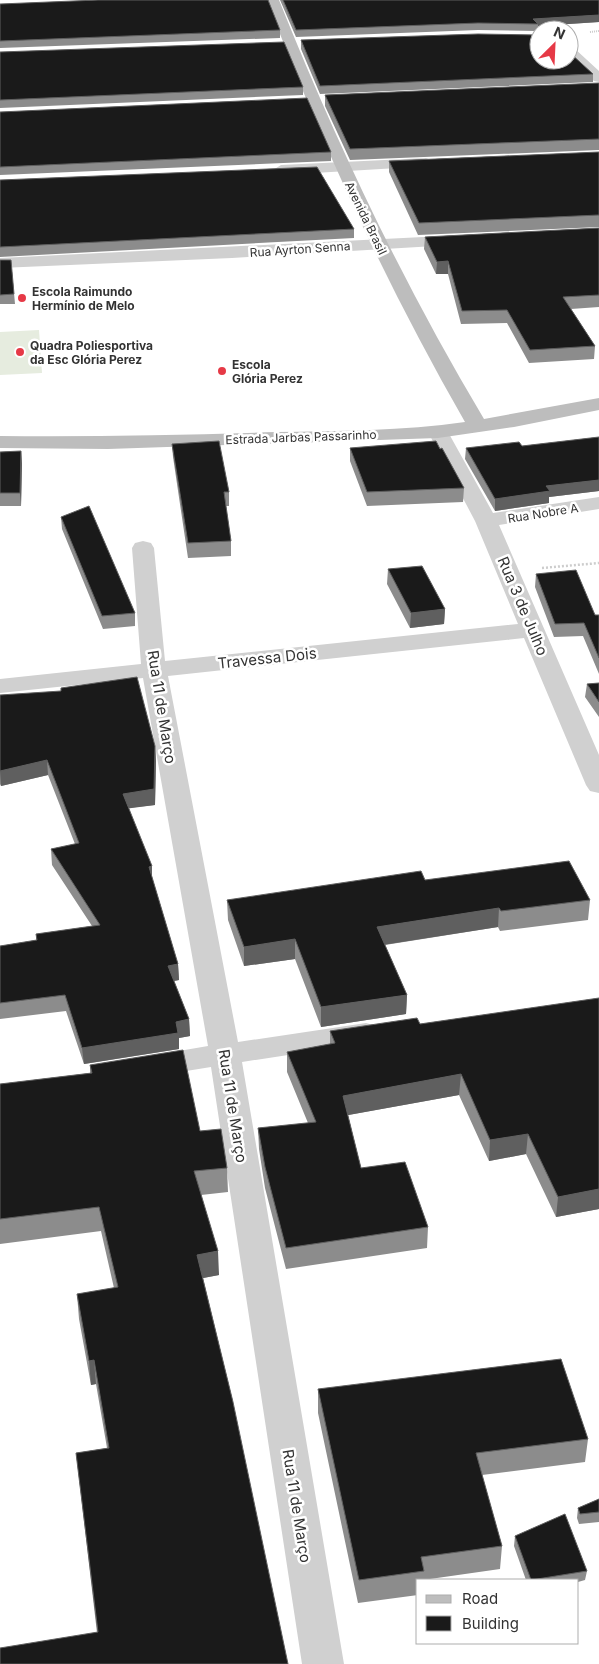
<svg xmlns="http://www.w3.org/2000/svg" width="599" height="1664" viewBox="0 0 599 1664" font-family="Inter,sans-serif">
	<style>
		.green { fill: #e6ecdf }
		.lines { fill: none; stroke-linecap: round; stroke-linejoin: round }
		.path-far1 { stroke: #cdcdcd; stroke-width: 2; stroke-dasharray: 1 1; stroke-linecap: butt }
		.path { stroke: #cdcdcd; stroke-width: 2.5; stroke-dasharray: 2 2; stroke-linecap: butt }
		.street { fill: #d0d0d0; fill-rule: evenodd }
		.secondary { fill: #bdbdbd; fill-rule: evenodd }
		.wall { fill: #8c8c8c }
		.shaded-wall { fill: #5f5f5f }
		.building { fill: #1a1a1a; stroke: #5f5f5f }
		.poi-dot { fill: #e63946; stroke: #fff; stroke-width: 2 }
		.labels { text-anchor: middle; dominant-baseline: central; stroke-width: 5; stroke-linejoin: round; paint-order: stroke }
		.far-street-label { font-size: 12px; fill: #333; stroke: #fff }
		.far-poi-label { font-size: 12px; font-weight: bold; fill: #333; stroke: #fff; text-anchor: start }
		.street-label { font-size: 15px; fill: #333; stroke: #fff }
	</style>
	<rect width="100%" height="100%" fill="#fff"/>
	<path class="green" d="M39,330L42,373L0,375V332Z"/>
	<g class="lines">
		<path class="path-far1" d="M590,32L599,31"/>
		<path class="path" d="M542,568L599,563"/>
		<path class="street" d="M569,47L574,48L599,71V82L594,81L569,58Z
			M426,158L431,160L434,163L431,166L281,175L273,170L281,165Z
			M463,235L469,236L471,240L469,244L232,258L0,268V258Z
			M438,426L445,428L448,432L493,513L599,497V509L499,525L599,755V793L590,791L586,785L524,638L168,676L238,1042L366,1023L377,1026L382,1033L377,1040L366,1043L242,1062L344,1664H302L211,1067L149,1077L138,1074L133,1066L138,1058L208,1046L143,678L0,693V679L141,664L132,548L135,543L143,541L151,543L154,548L165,661L518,624L475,521L428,432L431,428Z"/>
		<path class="secondary" d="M267,0H279C337,145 404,285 484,419L599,398V410L514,427L438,438L108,449L0,448V436C92,437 184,435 276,432C339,431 403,431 465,422C387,286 322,146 267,0Z"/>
	</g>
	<path class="wall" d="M280,0H599V22L538,26V31L478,30L296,37Z
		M0,4L280,30V38L0,48Z
		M301,40L593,74V82L320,94L301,49Z
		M0,52L303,87V95L0,108Z
		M599,83V150L350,160L325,106V95Z
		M0,112L331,152V161L0,175Z
		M599,152V227L418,235L389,172V161Z
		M0,180L354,229V238L0,257Z
		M599,228V307L571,309L595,346L594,359L529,363L507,323L461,324L448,274H436L424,249L425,237Z
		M0,260H11L15,304H0Z
		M599,437V491L549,497V503L495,511L465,459L466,448L522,446Z
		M172,444L229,492V506H226L231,541V556L188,558L173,457Z
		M350,448L440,449L464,488L463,502L367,506L350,461Z
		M21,451L22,464L21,506H0V452Z
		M61,517L135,613V626L103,629L62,529Z
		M388,569L445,609L444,624L410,628L387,584Z
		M536,574L595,615H599V674L583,636L554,637L535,587Z
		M599,683V717L585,697L587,684Z
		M0,695L155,746L156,761L155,805L128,808L152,877L178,964L179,980L174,981L189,1019L190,1036L179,1038V1049L84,1064L66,1011L0,1019V946L36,940V934L92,926L52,865L51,849L75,844L48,775L1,786L0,784Z
		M425,880L590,900L588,920L500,931L498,927L385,945L407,995L406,1014L321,1027L295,959L244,966L228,920L227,900Z
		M599,998V1209L556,1217L526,1154L489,1161L459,1095L348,1115L361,1168L428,1227L427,1248L286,1269L265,1188L259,1149L258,1128L308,1123L287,1072V1052L330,1044V1031L420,1024Z
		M90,1065L200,1131L227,1168L228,1192L201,1195L219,1275L203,1278L233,1402L97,1633L76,1453L107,1448L96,1384L91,1385L79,1319L77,1294L114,1288L101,1231L0,1244V1084L90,1073Z
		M318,1389L588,1439L585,1462L482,1475L502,1546L500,1569L423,1580H418V1595L358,1603L318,1413Z
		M599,1499V1522L579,1524L577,1518L578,1508Z
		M515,1536L587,1571L585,1580L578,1582V1580H526L514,1546Z"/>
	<path class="shaded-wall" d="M599,15V22L538,26V24L533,19Z
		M448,261V274H436L437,262Z
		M21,451L22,464L21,506L20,493Z
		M599,480V491L549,497V503L495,511V499L546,486Z
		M445,609L444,624L410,628L411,613Z
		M155,746L156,761L155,805L124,809L123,794Z
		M47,760L48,775L1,786L0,771Z
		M152,866V882L149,867Z
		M499,908L498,927L376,946L377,927Z
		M295,939V959L244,966V947Z
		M178,964L179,980L168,982V966Z
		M407,995L406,1014L321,1027V1007Z
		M189,1019L190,1036L179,1038V1049L84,1064L82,1048L176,1022Z
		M461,1074L459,1095L343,1116V1096Z
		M528,1134L526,1154L489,1161L490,1140Z
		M599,1189V1209L556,1217L558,1197Z
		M218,1251L219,1275L198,1279L197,1255Z
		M94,1360L96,1384L91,1385L89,1361Z"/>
	<path class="building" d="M98,0H268L280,30L0,41V4Z
		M283,0H599V15L533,19L538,24L478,23L296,30Z
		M541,26L546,30H541Z
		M478,34L539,35V60H569V52L593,74L320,86L301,40Z
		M284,42L303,87L0,100V52Z
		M599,83V139L350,149L325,95Z
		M307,98L331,152L0,167V112Z
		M599,152V215L419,223L389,161Z
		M317,167L354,229L0,247V180Z
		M599,228V295L563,297L595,346L530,350L507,310L462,311L448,261L437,262L425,237Z
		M0,260H11L14,294L0,295Z
		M599,437V480L546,486L550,491L495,499L466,448L519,442L522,446Z
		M219,441L229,492H224L231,541L188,543L172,444Z
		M436,441L440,449L442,448L464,488L367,492L350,448Z
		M21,451L20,493H0V452Z
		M89,506L135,613L102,616L61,517Z
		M422,566L445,609L411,613L388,569Z
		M576,570L595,615H599V658L584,623L555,624L536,574Z
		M137,677L155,746L154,789L123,794L152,866L149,867L178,964L168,966L189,1019L176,1022L178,1033L82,1048L65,995L0,1003V946L37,940L36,934L100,925L51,849L79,843L47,760L0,771V695L61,691V688Z
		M599,683V702L587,684Z
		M569,861L590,900L501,911L499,908L377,927L407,995L321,1007L295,939L244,947L227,900L421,871L425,880Z
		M599,998V1189L558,1197L528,1134L490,1140L461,1074L343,1096L361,1168L405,1162L428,1227L286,1248L265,1167L258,1128L316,1122L287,1052L335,1043L330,1031L417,1018L420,1024Z
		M183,1050L200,1131L221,1129L227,1168L194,1171L218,1251L197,1255L233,1402L288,1664H0V1648L98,1632L76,1453L109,1448L94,1360L89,1361L77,1294L118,1287L99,1207L0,1219V1084L92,1073L90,1065Z
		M561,1359L588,1439L476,1453L502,1546L421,1557L424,1571L359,1580L318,1389Z
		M599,1499V1512L580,1514L578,1508Z
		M565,1514L587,1571L531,1580L515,1536Z"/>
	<g class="poi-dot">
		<circle cx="22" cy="298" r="5"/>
		<circle cx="20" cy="352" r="5"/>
		<circle cx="222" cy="371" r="5"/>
	</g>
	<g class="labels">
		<g class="far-street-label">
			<text transform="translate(366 218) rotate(64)">Avenida Brasil</text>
			<text transform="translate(300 249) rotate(-4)">Rua Ayrton Senna</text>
			<text transform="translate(301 437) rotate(-2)">Estrada Jarbas Passarinho</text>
			<text transform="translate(543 513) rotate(-9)">Rua Nobre A</text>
		</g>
		<g class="far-poi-label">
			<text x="32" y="291">Escola Raimundo<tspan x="32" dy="14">Hermínio de Melo</tspan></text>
			<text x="30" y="345">Quadra Poliesportiva<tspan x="30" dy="14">da Esc Glória Perez</tspan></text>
			<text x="232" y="364">Escola<tspan x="232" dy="14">Glória Perez</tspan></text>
		</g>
		<g class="street-label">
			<text transform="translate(523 606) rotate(67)">Rua 3 de Julho</text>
			<text transform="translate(267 658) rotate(-6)">Travessa Dois</text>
			<text transform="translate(162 707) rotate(81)">Rua 11 de Março</text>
			<text transform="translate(233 1106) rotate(81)">Rua 11 de Março</text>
			<text transform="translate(297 1506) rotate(81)">Rua 11 de Março</text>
		</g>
	</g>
	<rect x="416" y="1579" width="162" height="65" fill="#ffffff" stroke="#adadad"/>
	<rect x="426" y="1595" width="25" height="8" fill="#bdbdbd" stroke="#adadad"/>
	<text x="462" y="1604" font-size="15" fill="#333333">Road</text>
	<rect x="426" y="1616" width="25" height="15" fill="#1a1a1a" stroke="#adadad"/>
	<text x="462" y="1629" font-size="15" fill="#333333">Building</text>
	<g transform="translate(554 45) rotate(24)"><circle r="24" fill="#ffffff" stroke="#adadad"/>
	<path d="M0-4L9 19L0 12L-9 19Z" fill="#e63946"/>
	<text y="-8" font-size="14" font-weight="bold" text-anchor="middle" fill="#333333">N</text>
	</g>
</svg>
